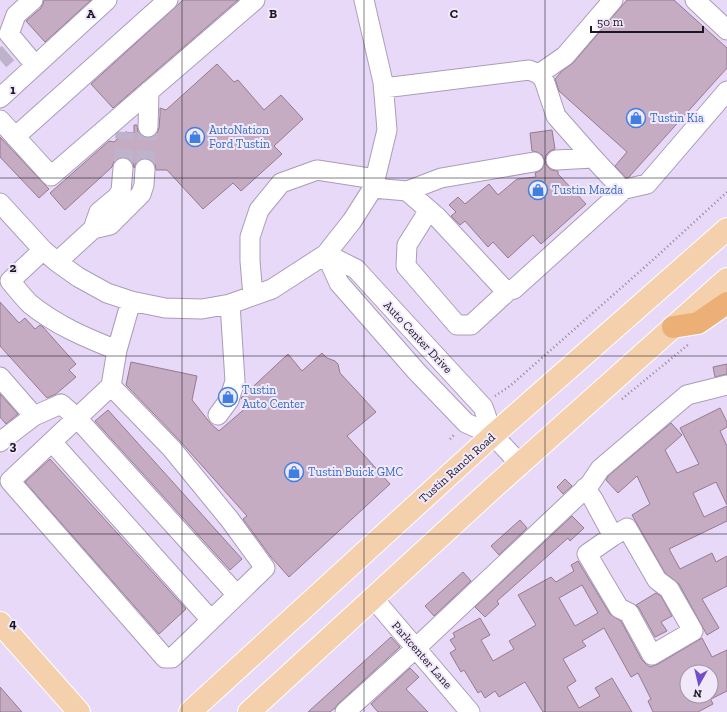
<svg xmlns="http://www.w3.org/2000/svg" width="727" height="712" viewBox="0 0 727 712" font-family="'Zilla Slab',serif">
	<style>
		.building { fill: #c6acc2; stroke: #947b90; fill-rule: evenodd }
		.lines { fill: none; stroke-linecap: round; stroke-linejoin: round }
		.minor-tunnel { stroke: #beb2cc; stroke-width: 19; stroke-dasharray: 19 10; stroke-linecap: butt }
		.minor-casing { stroke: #aa9db9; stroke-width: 21 }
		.major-casing { stroke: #fff; stroke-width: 24 }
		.highway-casing { stroke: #fff; stroke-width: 24 }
		.path { stroke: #90869b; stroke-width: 2.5; stroke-dasharray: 1 3; stroke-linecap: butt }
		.minor { stroke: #fff; stroke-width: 19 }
		.major { stroke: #f4d0ad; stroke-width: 22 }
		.highway { stroke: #ecb077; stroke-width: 22 }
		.grid { fill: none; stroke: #1c1722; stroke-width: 1; stroke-opacity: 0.55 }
		.labels { text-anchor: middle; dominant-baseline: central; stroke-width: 4; stroke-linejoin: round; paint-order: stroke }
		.shop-label { font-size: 12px; fill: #366cbe; stroke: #f1e9fb; text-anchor: start }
		.street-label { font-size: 12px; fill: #1c1722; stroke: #f1e9fb }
		.grid-label { font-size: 13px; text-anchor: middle; font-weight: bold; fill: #1c1722; stroke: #f1e9fb; stroke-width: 4; stroke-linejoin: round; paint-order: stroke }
	</style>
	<rect width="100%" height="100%" fill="#e7d9f7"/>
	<path class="building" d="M44,0H91L45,42L26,21L41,8L43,4Z
		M183,0H238L113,108L91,84Z
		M627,0H674L727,48V68L629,177L626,178L615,166L627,152L559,91L555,79L562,71L573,63Z
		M217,64L234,82L238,80L264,110L281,95L303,119L274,146L282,154L241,191L233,183L203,209L167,170H156L155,164L151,160L145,158L140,159L136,163L134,168L133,163L130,159L124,157L118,158L114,161L112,167L65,210L50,193L109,141L114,142L125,132L134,133V125H137L138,132L143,137L148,138L154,136L157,133L159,128L160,115V108L166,110Z
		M552,130L555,149L550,151L546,155L545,161L547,166L551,170L558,171V174L586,204L541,244L533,235L508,258L493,242L488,247L465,221L460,225L451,216L456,212L449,205L458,197L465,204L489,184L498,195L517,179L536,177L535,173L541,170L544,165L545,161L542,155L537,152L532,151L530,133Z
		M0,137L49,189L39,198L0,157Z
		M0,302L19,323L25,318L35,329L40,325L43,327L76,364L69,370L76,377L56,394L47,398L0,346Z
		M322,353L327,358L335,361L338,364L340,373L376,412L347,436L390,484L289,577L271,557L243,519L247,516L180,441L126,385L131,362L197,376L192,400L211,424L219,431L248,406L241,398L242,397L288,354L302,371Z
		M727,364V374L715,377L713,367Z
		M0,394L18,414L6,424L0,417Z
		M720,408L727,422V427L720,431L727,446V505L716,482L693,493L704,517L727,506V521L669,549L680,569L712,553L716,562L727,556V586L702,599L719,628L707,635L679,584L665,573L632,515L650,504L637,476L618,493L606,480L608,476L671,423L682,435L665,450L677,473L699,464L680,428Z
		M108,410L242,559L230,570L95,421Z
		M50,459L186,609L159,634L25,482Z
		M565,479L572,486L563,494L557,487Z
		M572,516L584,528L570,541L568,538L497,601L499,604L485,617L475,607Z
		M520,520L527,528L499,555L491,546Z
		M578,561L610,614L621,621L642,660L646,664L650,667L658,664L702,638L712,657L727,650V691L711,699V672H687V696H709L713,704L698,712H653L648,701L651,699L638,673L631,677L604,628L582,641L586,646L563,659L576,681L567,687L579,708L600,696L595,688L612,678L632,712H543L525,682L499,697L495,691L485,698L481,691L478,693L464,670L461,672L450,653L456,649L450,640L455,637L453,633L480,618L490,635L481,640L493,661L514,649L509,641L536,625L518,595L551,577L556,582L574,571L571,565ZM582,585L598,613L575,626L559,598Z
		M463,572L471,581L434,616L425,606Z
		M656,593L661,596L672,616L661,622L667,631L655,637L639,608L636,605Z
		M391,637L400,647L338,704L335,708L330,712H308Z
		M410,668L419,677L406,689L428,712H378L371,704Z
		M0,687L22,712H0Z"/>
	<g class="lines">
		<path class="minor-tunnel" d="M0,60L8,53
			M123,168L125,132
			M145,169L148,127"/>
		<g class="minor-casing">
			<path id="minor" d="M33,0L16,15L9,34L35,65
				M695,0L727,30
				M539,74L565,56L613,0
				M0,98L107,0
				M0,120L51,176L255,0
				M148,127L149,91
				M15,137L168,0
				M556,160L593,158
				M373,188L407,191L437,217L502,287L508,291L514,289L619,194L621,190L620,187L593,158L556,116L544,80L539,74L529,70L384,88
				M621,190L647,184L727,91
				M407,191L441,178L534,162
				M0,203L43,250L57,262L78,277L107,293L131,301L165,308L202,309L230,304L272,289L326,254L352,221L373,188L387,130L383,82L364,0
				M429,210L407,245L406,266L457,325H471L508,291
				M93,229L110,225L141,194L144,185L145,169
				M43,250L10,281C16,288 23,297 30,304C56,325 86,338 117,350
				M326,254L356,269L400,317L483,407L493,435L520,464
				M326,254L339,283L417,372L466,423L493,435
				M57,262L93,229L99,212L117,197L121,191L123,168
				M253,296L250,261V237L259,210L281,183L317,170L375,179
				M0,377L34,416
				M111,386L172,449L230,520L265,568L172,658H165L10,481L111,386L117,350L131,301
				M218,415L229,400L235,381L230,304
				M0,442L34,416L61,404L77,418L237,595
				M52,442L211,620
				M585,488L593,499L613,536L627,528L657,580L669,589L693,631L652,655L629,613L619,608L587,554L613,536
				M373,598L470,712
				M345,712L416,648L590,484L600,469L687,395L727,385"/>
		</g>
		<g class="major-casing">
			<path id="major" d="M0,623L79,712
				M190,712L493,435L727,229
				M249,712L493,488L727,279"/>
		</g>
		<g class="highway-casing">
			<path id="highway" d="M673,327L698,323L727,303"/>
		</g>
		<path class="path" d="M495,396L510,386L655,258L727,192
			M622,399L689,344
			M450,439L455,434"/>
		<use href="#minor" class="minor"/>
		<use href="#major" class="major"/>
		<use href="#highway" class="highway"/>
	</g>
	<path class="grid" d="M182,0V712M364,0V712M545,0V712M0,178H727M0,356H727M0,534H727"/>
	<defs>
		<g id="shop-ring" transform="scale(1)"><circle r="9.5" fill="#f1e9fb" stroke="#3f7fe0" stroke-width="1.5"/><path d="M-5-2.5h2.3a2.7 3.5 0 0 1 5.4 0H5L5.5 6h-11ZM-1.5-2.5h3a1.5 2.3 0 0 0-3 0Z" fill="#3f7fe0"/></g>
	</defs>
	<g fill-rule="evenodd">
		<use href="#shop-ring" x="636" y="118"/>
		<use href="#shop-ring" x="195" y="137"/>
		<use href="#shop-ring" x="538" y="190"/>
		<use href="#shop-ring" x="228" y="397"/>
		<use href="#shop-ring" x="294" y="472"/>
	</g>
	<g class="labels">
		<g class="shop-label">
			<text x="650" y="118">Tustin Kia</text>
			<text x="209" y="130">AutoNation<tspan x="209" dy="14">Ford Tustin</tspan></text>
			<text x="552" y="190">Tustin Mazda</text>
			<text x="242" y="390">Tustin<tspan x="242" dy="14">Auto Center</tspan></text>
			<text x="308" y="472">Tustin Buick GMC</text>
		</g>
		<g class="street-label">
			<text transform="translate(418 337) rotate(47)">Auto Center Drive</text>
			<text transform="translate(457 468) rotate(-42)">Tustin Ranch Road</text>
			<text transform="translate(422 655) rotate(49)">Parkcenter Lane</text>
		</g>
	</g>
	<g class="grid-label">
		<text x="91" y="18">A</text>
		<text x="273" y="18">B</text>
		<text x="454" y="18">C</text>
		<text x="13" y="94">1</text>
		<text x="13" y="272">2</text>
		<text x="13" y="450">3</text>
		<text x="13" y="628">4</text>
	</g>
	<g transform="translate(699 684) rotate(188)"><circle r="19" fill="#f1e9fb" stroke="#9c95a4"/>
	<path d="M0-3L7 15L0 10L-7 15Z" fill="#734ec7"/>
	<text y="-6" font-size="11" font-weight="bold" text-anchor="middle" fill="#1c1722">N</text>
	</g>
	<path d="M591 26v6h112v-6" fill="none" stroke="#1c1722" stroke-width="2"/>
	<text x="597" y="26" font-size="12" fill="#1c1722" stroke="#f1e9fb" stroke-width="3" paint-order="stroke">50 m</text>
</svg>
